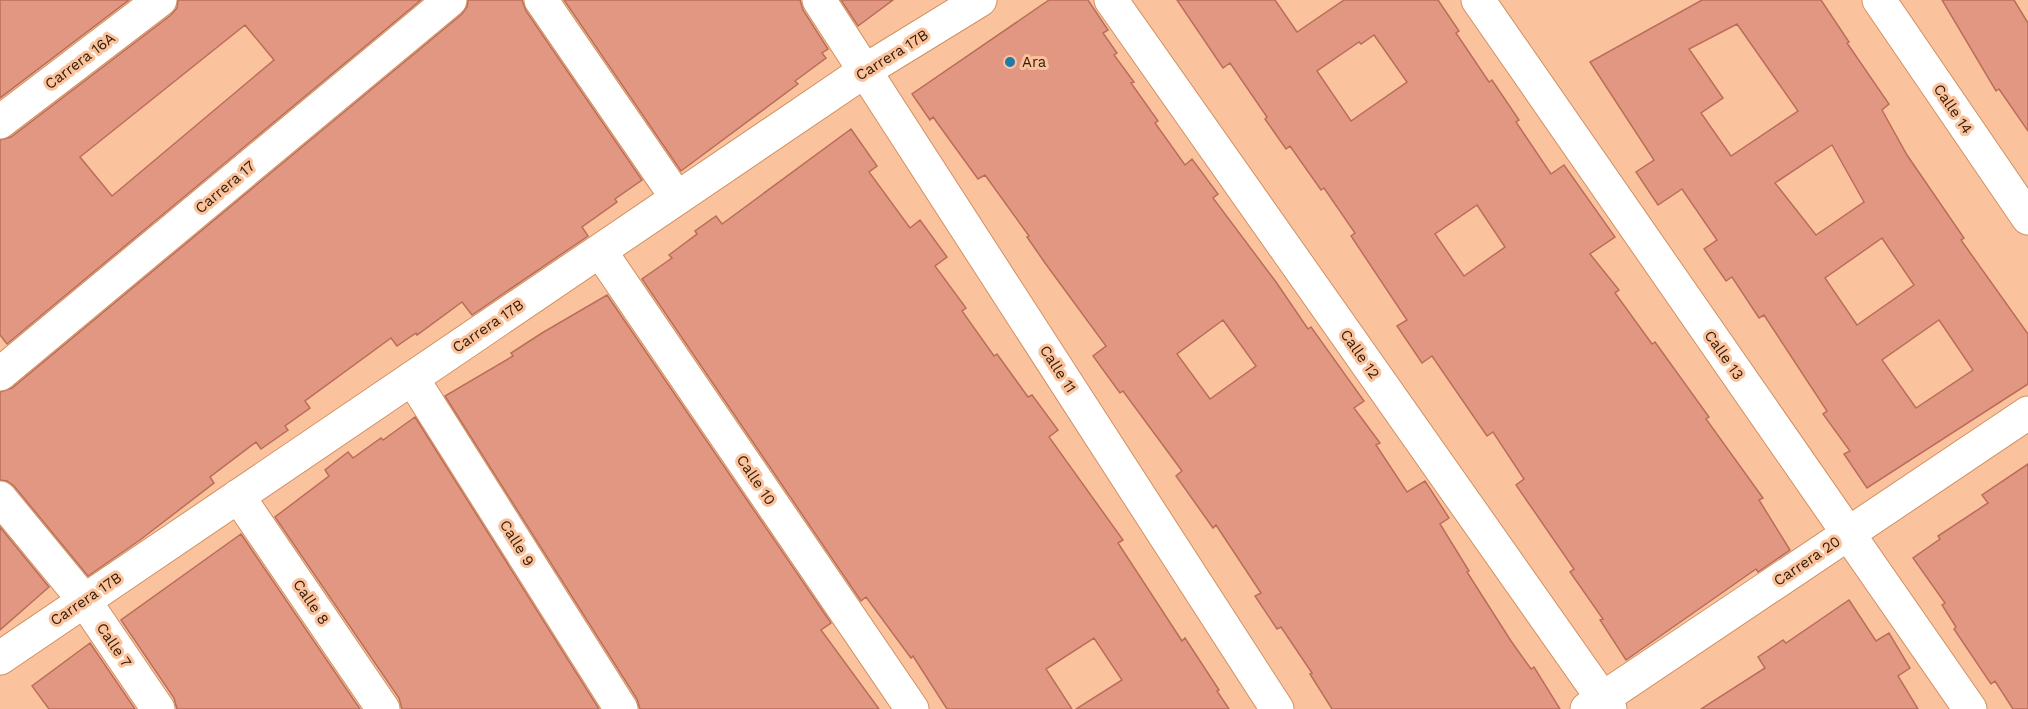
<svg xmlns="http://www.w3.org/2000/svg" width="2028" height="709" viewBox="0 0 2028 709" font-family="'Work Sans',sans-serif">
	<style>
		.building { fill: #e29783; stroke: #ba6e5a; stroke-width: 1.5; fill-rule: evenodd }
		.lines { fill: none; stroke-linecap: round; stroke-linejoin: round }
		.minor-casing { stroke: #d29061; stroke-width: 35 }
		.minor { stroke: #fff; stroke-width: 33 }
		.poi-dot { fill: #1e7ba8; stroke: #fbc39d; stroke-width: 2 }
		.labels { text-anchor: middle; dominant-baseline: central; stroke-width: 6; stroke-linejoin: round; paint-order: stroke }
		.street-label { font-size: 15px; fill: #341b07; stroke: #fbc39d }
		.poi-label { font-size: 15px; fill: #341b07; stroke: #fbc39d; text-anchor: start }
	</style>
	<rect width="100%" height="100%" fill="#fbc39d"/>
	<path class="building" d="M0,0H129L0,98Z
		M178,0H421L7,344L0,335V140L11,137L171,15L177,8ZM245,25L274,60L112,196L80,157Z
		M468,0H522L526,11L642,180L615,199L617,202L582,227L588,236L472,315L462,302L417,335L416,333L397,346L391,338L305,401L310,408L285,426L288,430L261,449L256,442L210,477L214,483L140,540L88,576L14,486L7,481L0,480V392L12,388L462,14L467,7Z
		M564,0H800L803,10L828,49L822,53L826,58L795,81L798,84L681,171Z
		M841,0H893L858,26Z
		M1049,0H1088L1108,30L1103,33L1117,53L1114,55L1134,82L1131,83L1158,121L1155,123L1185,165L1192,159L1218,194L1213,198L1276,282L1308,329L1311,327L1364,401L1354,408L1380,443L1376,445L1407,492L1425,481L1449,518L1440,524L1469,571L1467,572L1511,641L1531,669L1534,667L1560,709H1332L1310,674L1312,673L1281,627L1277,629L1255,596L1261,593L1216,525L1213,528L1176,476L1182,471L1123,391L1120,393L1093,356L1106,346L1045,263L1027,237L1029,236L985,175L978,179L933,117L930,120L912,94ZM1223,320L1256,366L1210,399L1177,354Z
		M1177,0H1275L1297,32L1344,0H1438L1459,31L1456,33L1489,82L1492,80L1519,120L1516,122L1551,174L1564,165L1615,237L1590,254L1619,290L1615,293L1652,344L1655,342L1709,417L1706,419L1763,498L1759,500L1790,550L1758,572L1756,569L1626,660L1600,620L1603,619L1570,572L1574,569L1516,485L1524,479L1493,432L1487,436L1432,356L1422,363L1397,326L1407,320L1351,236L1355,233L1324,188L1321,190L1290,146L1286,149L1265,119L1267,117L1230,63L1223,68ZM1374,35L1407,82L1351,121L1317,71L1359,42L1361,44ZM1477,205L1505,247L1464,276L1435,234Z
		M1702,0H1821L1849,42L1847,43L1889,104L1882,110L1907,155L1964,238L1961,240L2028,334V384L1867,488L1844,454L1850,451L1823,414L1827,411L1764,315L1759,318L1732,277L1726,281L1704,249L1717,240L1682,189L1658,205L1636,172L1654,160L1590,62ZM1737,24L1798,111L1731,156L1701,113L1723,98L1689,49ZM1832,145L1864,202L1816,235L1775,183ZM1882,238L1914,285L1857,325L1825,278ZM1939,320L1973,370L1916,408L1882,360Z
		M1942,0H2014L2028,23V131L1999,89L1996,91Z
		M851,129L877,166L869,172L910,228L920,220L947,257L935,266L966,308L962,311L994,356L997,354L1028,397L1032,395L1058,430L1049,437L1123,540L1118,543L1182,641L1185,638L1219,690L1217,691L1229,709H1076L1122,680L1094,638L1046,669L1072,709H947L913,656L911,658L866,597L861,601L642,279L672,258L669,255L697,234L695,231L716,216L722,224Z
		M607,295L831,623L821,630L879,709H640L637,699L445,396L513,356L511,353L542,333Z
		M415,417L599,709H402L399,698L275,517L329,476L325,470L348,452L353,458L381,438L383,440Z
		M2028,464V709H2013L1995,681L1991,684L1954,629L1956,627L1942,605L1945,603L1913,558L1940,539L1938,536L1988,503L1982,495Z
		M0,527L49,587L0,630Z
		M241,534L360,709H177L174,698L121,620Z
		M1849,600L1876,641L1889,633L1910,668L1898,676L1918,709H1701L1765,668L1758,657L1783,640L1786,643Z
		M90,643L135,709H49L32,686Z"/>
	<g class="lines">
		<g class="minor-casing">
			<path id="minor" d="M541,0L677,198
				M819,0L1277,709
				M1111,0L1610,709
				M1478,0L1970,709
				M1879,0L2028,218
				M0,122L160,0
				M600,251L912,709
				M0,374L450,0
				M412,378L621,709
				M238,496L383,709
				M0,498L84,600L158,709
				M0,658L866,70L980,0
				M1587,709L2028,413"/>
		</g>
		<use href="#minor" class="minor"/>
	</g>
	<circle class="poi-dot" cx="1010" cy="62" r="6"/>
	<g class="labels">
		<g class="street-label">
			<text transform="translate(892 55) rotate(-32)">Carrera 17B</text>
			<text transform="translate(80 61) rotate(-37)">Carrera 16A</text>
			<text transform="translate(1953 109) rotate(56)">Calle 14</text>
			<text transform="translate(225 187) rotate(-40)">Carrera 17</text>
			<text transform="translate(488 326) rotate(-34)">Carrera 17B</text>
			<text transform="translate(1360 354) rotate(55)">Calle 12</text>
			<text transform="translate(1724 355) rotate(55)">Calle 13</text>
			<text transform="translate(1058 369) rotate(57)">Calle 11</text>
			<text transform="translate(756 480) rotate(56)">Calle 10</text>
			<text transform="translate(517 543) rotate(58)">Calle 9</text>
			<text transform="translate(1807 561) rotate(-34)">Carrera 20</text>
			<text transform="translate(86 599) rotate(-34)">Carrera 17B</text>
			<text transform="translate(311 602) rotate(56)">Calle 8</text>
			<text transform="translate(114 645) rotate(56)">Calle 7</text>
		</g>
		<g class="poi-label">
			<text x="1022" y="62">Ara</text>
		</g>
	</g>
</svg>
